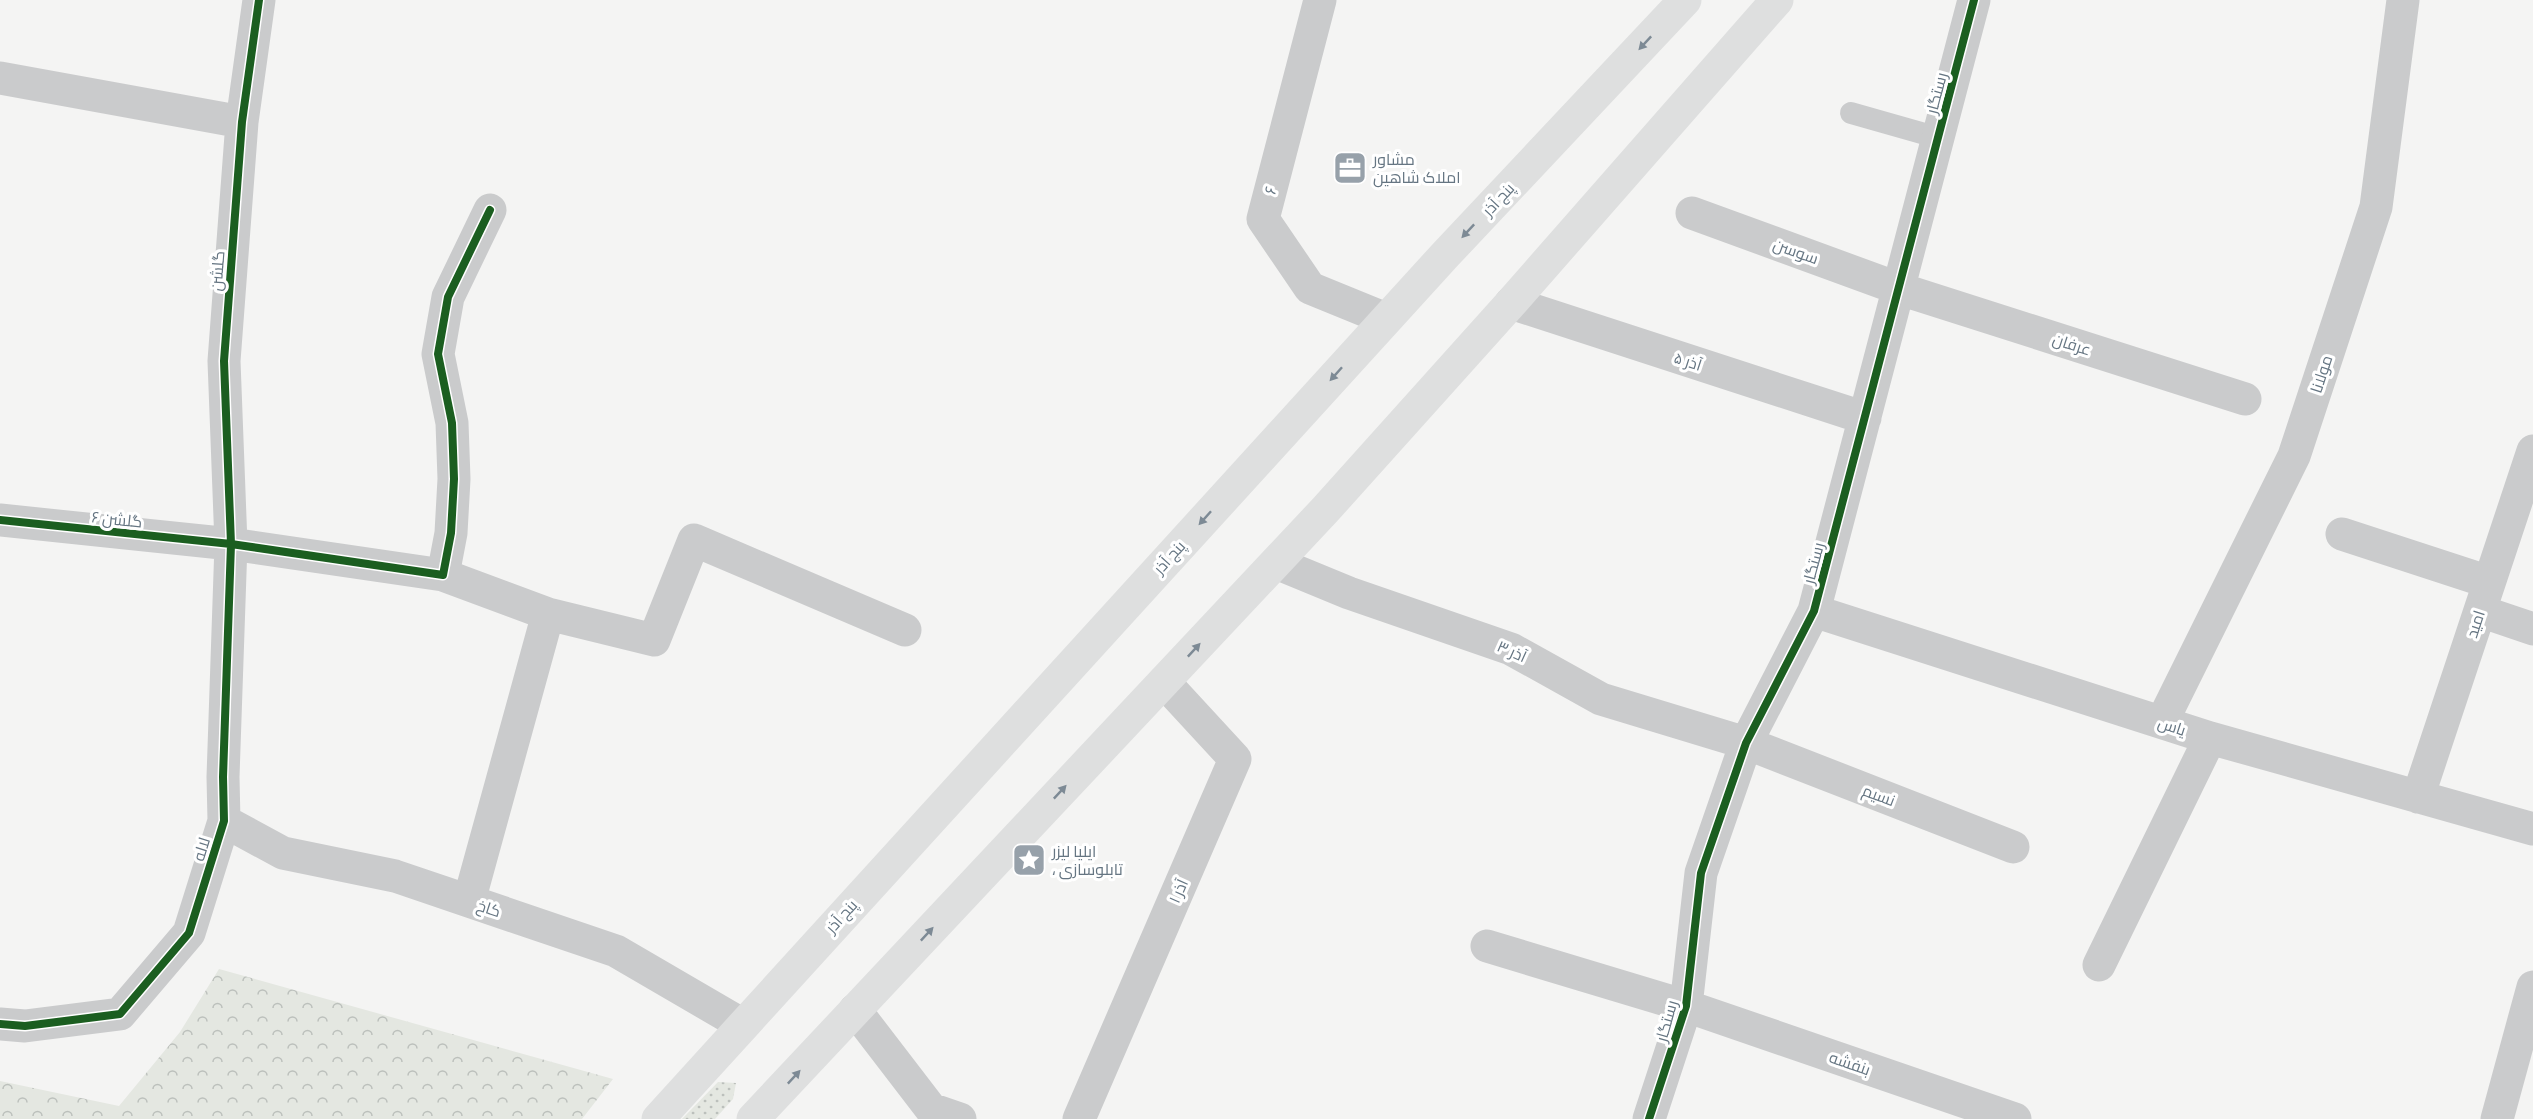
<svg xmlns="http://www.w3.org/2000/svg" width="2533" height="1119" viewBox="0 0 2533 1119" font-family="Manrope,Cairo,sans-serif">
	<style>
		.grass { fill: url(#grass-dots) }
		.forest { fill: url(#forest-crowns) }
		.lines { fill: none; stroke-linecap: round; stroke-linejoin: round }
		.service { stroke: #cacbcc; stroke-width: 22 }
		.minor { stroke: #cacbcc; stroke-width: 33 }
		.secondary { stroke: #dedfdf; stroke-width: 33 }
		.cycleway-casing { stroke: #fff; stroke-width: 11 }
		.cycleway { stroke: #1b5e20; stroke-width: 8 }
		.oneway { fill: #7d8a95 }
		.labels { text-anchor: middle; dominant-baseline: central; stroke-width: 6; stroke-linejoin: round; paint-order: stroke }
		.street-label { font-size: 16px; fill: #657582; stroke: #fff }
		.poi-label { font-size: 16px; fill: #657582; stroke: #fff; text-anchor: start }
	</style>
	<defs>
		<pattern id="grass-dots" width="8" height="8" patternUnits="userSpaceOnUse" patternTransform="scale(1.5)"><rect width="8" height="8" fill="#e4e7e1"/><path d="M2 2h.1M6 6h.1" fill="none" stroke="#bcc0bc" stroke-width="1.8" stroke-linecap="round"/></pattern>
		<pattern id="forest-crowns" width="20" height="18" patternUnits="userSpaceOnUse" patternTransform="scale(1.5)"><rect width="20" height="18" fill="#e4e7e1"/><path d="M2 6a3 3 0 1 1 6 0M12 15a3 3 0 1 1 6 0" fill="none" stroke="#bcc0bc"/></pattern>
	</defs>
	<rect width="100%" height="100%" fill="#f4f4f3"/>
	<path class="grass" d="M718,1082L736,1083L733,1099L715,1119H682Z"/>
	<path class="forest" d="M219,969L613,1079L582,1119H0V1081L119,1106L180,1032Z"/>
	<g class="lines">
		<path class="service" d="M1851,113L1939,138"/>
		<path class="minor" d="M1320,0L1263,219L1310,288L1386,319
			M0,78L242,122
			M1692,213L1900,289L2245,399
			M1511,303L1865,418
			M0,520L231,544L443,575L451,533L454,479L452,423L438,354L448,297L490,210
			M2342,534L2489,582
			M1276,563L1349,593L1511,649L1601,699L1746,743L2013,847
			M443,575L548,614L654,640L694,540L905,630
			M1814,611L2210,738L2533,829
			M2480,611L2533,629
			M2162,722L2294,456L2376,207L2403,0
			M2418,797L2533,451
			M224,821L283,853L395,876L616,951L743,1025
			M469,901L548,614
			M1487,946L1686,1006L2015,1119
			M2099,965L2210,738
			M855,1010L931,1109L960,1119
			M0,1024L25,1026L120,1014L189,933L224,821L223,777L231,544L224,361L242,122L259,0
			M1079,1119L1235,759L1164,682
			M1649,1119L1686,1006L1701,873L1746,743L1814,611L1974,0
			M2497,1119L2533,987"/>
		<path class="secondary" d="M658,1119L1446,254L1685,0
			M753,1119L1325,510L1511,303L1777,0"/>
		<g class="cycleway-casing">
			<path id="cycleway" d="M0,520L231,544L443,575L451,533L454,479L452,423L438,354L448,297L490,210
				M0,1024L25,1026L120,1014L189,933L224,821L223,777L231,544L224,361L242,122L259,0
				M1649,1119L1686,1006L1701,873L1746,743L1814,611L1974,0"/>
		</g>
		<use href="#cycleway" class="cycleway"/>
	</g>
	<defs><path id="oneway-solid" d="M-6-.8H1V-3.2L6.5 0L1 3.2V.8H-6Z" transform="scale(1.5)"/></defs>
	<g class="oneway">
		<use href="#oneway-solid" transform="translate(1645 43) rotate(133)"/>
		<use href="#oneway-solid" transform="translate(1468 231) rotate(133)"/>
		<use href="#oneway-solid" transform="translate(1336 374) rotate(132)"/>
		<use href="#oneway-solid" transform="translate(1205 518) rotate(132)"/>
		<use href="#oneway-solid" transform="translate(1194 650) rotate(-47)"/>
		<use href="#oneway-solid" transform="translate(1060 792) rotate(-47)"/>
		<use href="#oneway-solid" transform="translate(927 934) rotate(-47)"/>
		<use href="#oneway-solid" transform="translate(794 1077) rotate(-47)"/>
	</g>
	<defs>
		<g id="office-square" transform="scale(1.725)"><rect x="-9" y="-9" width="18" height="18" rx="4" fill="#97a1aa" stroke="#fff"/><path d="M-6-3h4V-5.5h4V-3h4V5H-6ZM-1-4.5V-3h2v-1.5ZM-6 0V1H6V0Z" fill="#fff"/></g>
		<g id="sight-square" transform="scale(1.725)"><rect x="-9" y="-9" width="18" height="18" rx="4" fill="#97a1aa" stroke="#fff"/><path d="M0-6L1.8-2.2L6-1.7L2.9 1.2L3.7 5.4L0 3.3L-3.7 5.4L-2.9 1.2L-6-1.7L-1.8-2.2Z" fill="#fff"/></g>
	</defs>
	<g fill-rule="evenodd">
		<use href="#office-square" x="1350" y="168"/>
		<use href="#sight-square" x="1029" y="860"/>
	</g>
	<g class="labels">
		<g class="street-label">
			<text transform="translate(1936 93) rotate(-75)">رستگار</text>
			<text transform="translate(1270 190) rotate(-76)">۶</text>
			<text transform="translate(1498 199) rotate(-47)">پنج آذر</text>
			<text transform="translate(1796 251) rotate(20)">سوسن</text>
			<text transform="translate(217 271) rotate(-86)">گلشن</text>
			<text transform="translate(2072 344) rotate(18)">عرفان</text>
			<text transform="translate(1688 361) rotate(18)">آذر ۵</text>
			<text transform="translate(2321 374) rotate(-72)">مولانا</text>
			<text transform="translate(117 519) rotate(6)">گلشن ۶</text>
			<text transform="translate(1169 557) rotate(-48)">پنج آذر</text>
			<text transform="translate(1813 563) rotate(-75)">رستگار</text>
			<text transform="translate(2475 624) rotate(-72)">امید</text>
			<text transform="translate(1512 651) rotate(24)">آذر ۳</text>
			<text transform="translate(2172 726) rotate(18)">یاس</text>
			<text transform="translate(1879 795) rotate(21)">نسیم</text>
			<text transform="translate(201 849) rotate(-73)">لاله</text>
			<text transform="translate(1178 891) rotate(-66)">آذر ۱</text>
			<text transform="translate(489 908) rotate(18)">کاخ</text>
			<text transform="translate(841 916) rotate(-48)">پنج آذر</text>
			<text transform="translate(1666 1021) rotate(-74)">رستگار</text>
			<text transform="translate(1850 1063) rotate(19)">بنفشه</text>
		</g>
		<g class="poi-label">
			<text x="1373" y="159">مشاور<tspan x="1373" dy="18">املاک شاهین</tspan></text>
			<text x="1052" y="851">ایلیا لیزر<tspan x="1052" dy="18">، تابلوسازی</tspan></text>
		</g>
	</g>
</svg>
